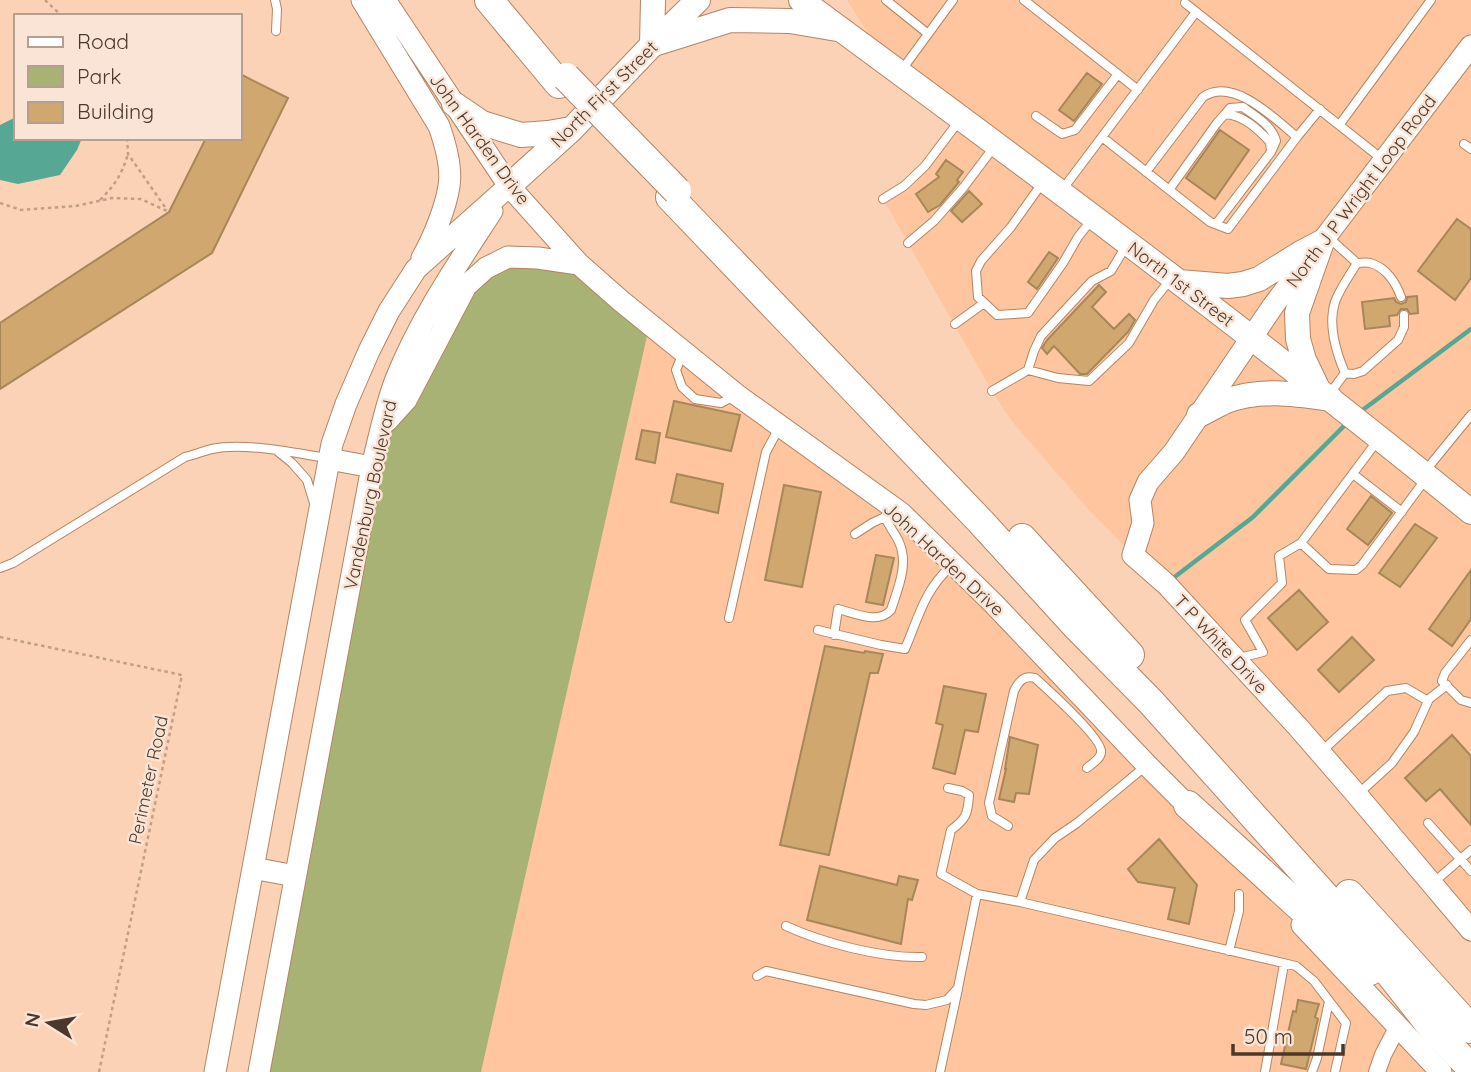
<svg xmlns="http://www.w3.org/2000/svg" width="1471" height="1072" viewBox="0 0 1471 1072" font-family="Quicksand,sans-serif">
	<style>
		.built { fill: #fec59e }
		.green { fill: #a9b275 }
		.water { fill: #56a894 }
		.lines { fill: none; stroke-linecap: round; stroke-linejoin: round }
		.stream { stroke: #56a894; stroke-width: 4.5 }
		.building { fill: #cfa76f; stroke: #a78759; stroke-width: 2 }
		.lane-casing { stroke: #b48464; stroke-width: 10 }
		.street-casing { stroke: #b48464; stroke-width: 18 }
		.secondary-casing { stroke: #b48464; stroke-width: 23 }
		.primary-casing { stroke: #b48464; stroke-width: 26 }
		.highway-casing { stroke: #b48464; stroke-width: 30 }
		.path { stroke: #c19f87; stroke-width: 2.5; stroke-dasharray: 3.5 3.5; stroke-linecap: butt }
		.lane { stroke: #fff; stroke-width: 8 }
		.street { stroke: #fff; stroke-width: 16 }
		.secondary { stroke: #fff; stroke-width: 21 }
		.primary { stroke: #fff; stroke-width: 24 }
		.highway { stroke: #fff; stroke-width: 28 }
		.highway-bridge-casing { stroke: #b48464; stroke-width: 30; stroke-linecap: butt }
		.highway-bridge { stroke: #fff; stroke-width: 28 }
		.labels { text-anchor: middle; dominant-baseline: central; stroke-width: 5; stroke-linejoin: round; paint-order: stroke }
		.street-label { font-size: 18px; fill: #4c382a; stroke: #f9e4d6 }
	</style>
	<rect width="100%" height="100%" fill="#fbd2b6"/>
	<path class="built" d="M847,0H1471V930L1133,555L1088,509L1015,425L1005,411L992,391L883,199L904,186L960,118L886,62Z
		M650,323L901,513L1441,1072H481Z"/>
	<path class="green" d="M499,258L579,264L650,323L481,1072H259L372,467L446,282Z"/>
	<path class="water" d="M16,117V138H82L77,150L60,175L18,184L0,180V125Z"/>
	<g class="lines">
		<path class="stream" d="M1360,412L1471,329
			M1172,579L1253,517L1348,422"/>
	</g>
	<path class="building" d="M1087,73L1102,84L1074,121L1059,110Z
		M240,74L288,98L212,253L0,389V323L169,212L206,138H240Z
		M1220,130L1249,150L1215,199L1186,178Z
		M946,160L963,172L957,180L959,182L940,205L928,212L916,194L939,177L936,174Z
		M969,191L982,204L962,222L951,211Z
		M1457,219L1471,229V278L1455,300L1418,271Z
		M1049,252L1058,258L1037,289L1028,282Z
		M1099,285L1106,292L1092,307L1114,329L1129,314L1135,320L1128,332L1087,374H1080L1054,346L1047,354L1042,348L1047,340Z
		M1417,296L1418,313L1410,314L1407,309H1401L1397,315L1389,316L1390,326L1365,329L1362,302L1394,298L1396,302L1401,304L1406,302L1407,297Z
		M674,401L740,415L731,451L666,437Z
		M642,430L660,433L655,463L636,459Z
		M677,474L723,484L718,513L671,502Z
		M784,485L821,492L802,587L765,580Z
		M1371,496L1392,513L1368,545L1347,529Z
		M1415,524L1437,538L1400,587L1379,573Z
		M876,555L894,558L883,605L866,602Z
		M1471,570V619L1452,646L1429,629Z
		M1299,590L1328,622L1297,650L1268,618Z
		M1352,637L1374,660L1339,692L1318,670Z
		M825,646L864,653L865,651L883,654L878,673H870L829,855L780,845Z
		M944,686L986,694L978,732L965,730L955,774L933,768L943,725L936,723Z
		M1452,735L1471,756V825L1440,789L1426,801L1405,778Z
		M1010,737L1038,745L1029,794L1016,793L1014,802L999,799L1006,769H1005Z
		M1159,839L1197,885L1189,924L1168,919L1175,888L1138,882L1128,869Z
		M820,866L897,885L899,876L918,880L912,900L908,899L901,944L807,920Z
		M1298,1000L1319,1004L1315,1017L1318,1019L1306,1069L1281,1064L1293,1011L1296,1012Z"/>
	<g class="lines">
		<g class="lane-casing">
			<path id="lane" d="M275,0L277,9L276,31
				M886,0L927,33
				M1024,0L1138,90
				M1185,3L1382,159
				M901,71L953,0
				M1225,114L1230,108L1243,107C1256,117 1272,125 1276,141L1272,150
				M1036,116L1062,134L1075,130L1118,74
				M1340,124L1431,0
				M1102,137L1210,222L1228,229L1297,137L1320,109
				M1464,144L1471,149
				M1146,172L1203,97C1233,76 1275,119 1297,137
				M1043,182L1011,227L981,261L976,271L978,297L997,315L1028,313L1063,263L1078,237L1093,218
				M1062,190L1196,12
				M1169,190L1217,123L1225,114C1243,115 1258,129 1270,142L1271,152L1216,224
				M883,199L904,186L925,166L959,121
				M1327,236L1357,263C1350,275 1340,288 1335,302C1328,324 1336,352 1345,373
				M908,243L934,221L963,188L994,147
				M1357,263C1361,263 1366,262 1370,263C1386,267 1396,283 1401,297
				M955,324L984,303
				M683,353L676,370L682,387L695,399L721,403L734,396
				M1028,370L1058,378L1089,381L1129,343L1154,300L1170,280
				M1345,373L1354,374L1363,371L1398,340L1404,327V315
				M992,391L1028,370L1034,351L1041,336L1092,281L1111,271L1126,246
				M1328,396L1345,373
				M276,450L292,463L307,480L314,503
				M1426,470L1471,415
				M1353,474L1402,512
				M855,534L872,523L889,515
				M1301,543L1329,569L1356,570L1362,565L1425,480
				M0,568L13,563L185,457C194,455 203,451 212,449C244,442 294,453 327,458
				M729,618L766,452L779,428
				M818,630L881,645L905,649C919,616 924,591 951,566
				M834,635L838,609C855,613 878,625 891,610C898,588 909,564 899,542C895,533 889,527 885,517L890,506
				M1471,640L1445,673L1442,681L1461,700L1471,703
				M1239,658L1263,652L1245,620L1282,583L1279,556L1301,543L1378,440
				M1322,751L1387,691L1406,688L1428,701
				M948,788L962,791L969,795C968,814 966,819 951,830L941,874L977,894
				M1357,795L1392,763L1414,732L1429,699L1447,685
				M1428,823L1471,871
				M1008,826L992,816L989,803L1014,691C1019,681 1024,675 1035,678C1047,689 1103,739 1101,752C1101,759 1091,764 1087,768
				M1433,883L1471,850
				M1020,902L1034,860L1055,838L1077,823L1147,765
				M786,926C823,943 881,958 922,957
				M1229,951L1239,911V894
				M757,976L766,971L914,1004L926,1005L947,1000L958,988L977,894L1020,902L1296,966L1314,981L1346,1023L1335,1072
				M940,1072L958,989
				M1265,1072L1284,964
				M1312,1072L1317,1058L1329,1001"/>
		</g>
		<g class="street-casing">
			<path id="street" d="M1377,1072L1383,1055L1398,1026"/>
		</g>
		<g class="secondary-casing">
			<path id="secondary" d="M362,0L439,126C445,143 452,168 449,186C446,207 433,239 422,258
				M385,0L509,186L579,264L621,301L737,395L901,513L993,603L1147,765L1198,816
				M1471,46L1273,306L1174,452L1148,482L1140,500L1143,523L1133,555L1166,584L1298,727L1357,795L1471,930
				M387,421L406,400L466,286L486,268L508,257L538,258L579,264
				M329,459L372,467
				M253,868L295,876
				M1302,925L1441,1072
				M215,1072L332,444L346,404L369,351L389,311L416,269L509,186
				M259,1072L372,467C379,438 385,407 396,379C420,319 457,265 492,211"/>
		</g>
		<g class="primary-casing">
			<path id="primary" d="M801,0C1028,167 1253,334 1471,512
				M657,43L730,20L790,21L837,29
				M652,45L653,0
				M454,104L482,123L521,135L548,133L571,129
				M509,186L572,129L652,45L698,0
				M1179,282L1228,286L1243,284L1259,279L1301,253L1322,242
				M1317,387L1304,360L1298,339L1297,313L1322,242
				M1199,415C1207,411 1216,406 1224,402C1258,388 1296,394 1331,399"/>
		</g>
		<g class="highway-casing">
			<path id="highway" d="M489,0L559,84
				M670,197L981,522L1078,628L1151,702L1352,926L1434,1030L1471,1068
				M1022,538L1130,655
				M1188,805L1370,971
				M1349,894L1471,1029"/>
		</g>
		<path class="path" d="M45,0L62,16
			M127,138L128,154L167,210
			M100,200C115,185 122,174 128,154
			M0,203L21,210L76,206L112,198L141,199L169,212
			M0,637L182,675L99,1072"/>
		<use href="#lane" class="lane"/>
		<use href="#street" class="street"/>
		<use href="#secondary" class="secondary"/>
		<use href="#primary" class="primary"/>
		<use href="#highway" class="highway"/>
		<g class="highway-bridge-casing">
			<path id="highway-bridge" d="M566,77L677,191"/>
		</g>
		<use href="#highway-bridge" class="highway-bridge"/>
	</g>
	<g class="labels">
		<g class="street-label">
			<text transform="translate(604 94) rotate(-45)">North First Street</text>
			<text transform="translate(480 139) rotate(54)">John Harden Drive</text>
			<text transform="translate(1361 191) rotate(-53)">North J P Wright Loop Road</text>
			<text transform="translate(1181 284) rotate(37)">North 1st Street</text>
			<text transform="translate(370 495) rotate(-78)">Vandenburg Boulevard</text>
			<text transform="translate(944 559) rotate(43)">John Harden Drive</text>
			<text transform="translate(1221 644) rotate(47)">T P White Drive</text>
			<text transform="translate(148 780) rotate(-78)">Perimeter Road</text>
		</g>
	</g>
	<rect x="14" y="14" width="228" height="126" fill="#f9e4d6" stroke="#b49f91" stroke-width="2"/>
	<rect x="28" y="37" width="35" height="10" fill="#ffffff" stroke="#b49f91" stroke-width="2"/>
	<text x="77" y="49" font-size="21" fill="#4c382a">Road</text>
	<rect x="28" y="66" width="35" height="21" fill="#a9b275" stroke="#b49f91" stroke-width="2"/>
	<text x="77" y="84" font-size="21" fill="#4c382a">Park</text>
	<rect x="28" y="102" width="35" height="21" fill="#cfa76f" stroke="#b49f91" stroke-width="2"/>
	<text x="77" y="119" font-size="21" fill="#4c382a">Building</text>
	<g transform="translate(49 1023) rotate(281)" stroke="#f9e4d6" stroke-width="5" paint-order="stroke">
	<path d="M0-5L12 26L0 18L-12 26Z" fill="#4c382a"/>
	<text y="-10" font-size="19" font-weight="bold" text-anchor="middle" fill="#4c382a">N</text>
	</g>
	<path d="M1233 1044v10h110v-10" fill="none" stroke="#4c382a" stroke-width="3.5"/>
	<text x="1244" y="1044" font-size="21" fill="#4c382a" stroke="#f9e4d6" stroke-width="5" paint-order="stroke">50 m</text>
</svg>
